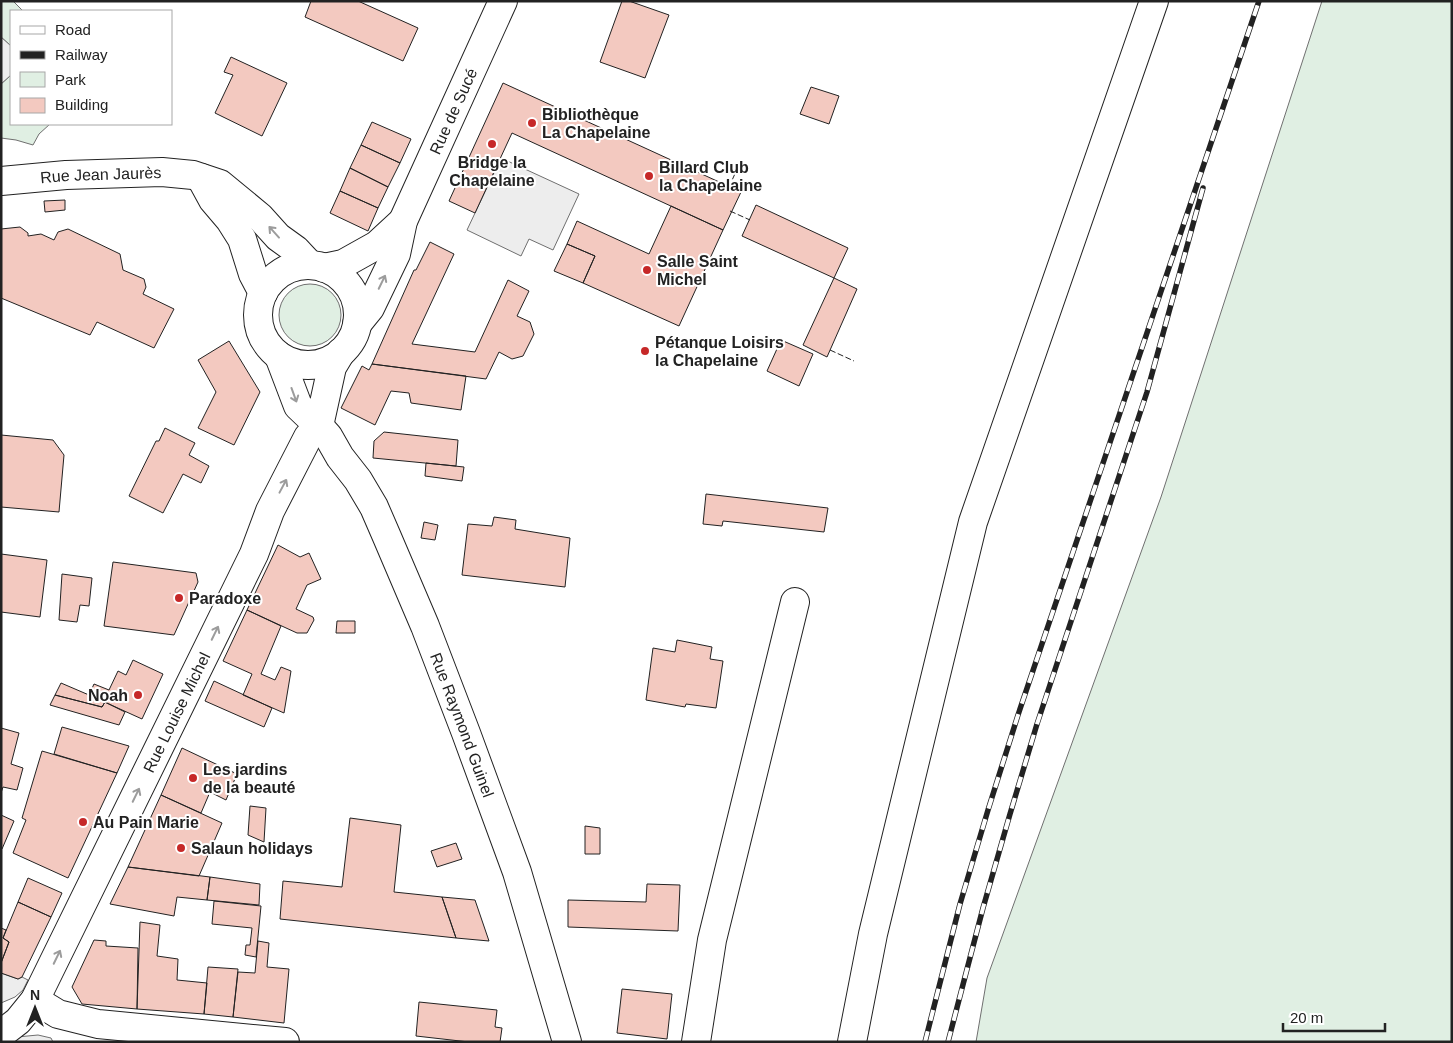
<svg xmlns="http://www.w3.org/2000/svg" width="1453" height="1043" viewBox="0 0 1453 1043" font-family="Helvetica,sans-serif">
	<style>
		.green { fill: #e0efe3; stroke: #6f6f6f }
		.parking { fill: #ededed; stroke: #6f6f6f }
		.building { fill: #f3c9c0; stroke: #222 }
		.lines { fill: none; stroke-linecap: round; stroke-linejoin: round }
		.minor-casing { stroke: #222; stroke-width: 30 }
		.major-casing { stroke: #222; stroke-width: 30 }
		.minor { stroke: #fff; stroke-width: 28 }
		.major { stroke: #fff; stroke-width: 28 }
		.rail-casing { stroke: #222; stroke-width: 5.5 }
		.rail { stroke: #fff; stroke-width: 4; stroke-dasharray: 11; stroke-linecap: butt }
		.fence { stroke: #222; stroke-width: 1; stroke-dasharray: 6 2.5; stroke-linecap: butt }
		.oneway { stroke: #9c9c9c }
		.poi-dot { fill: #c62828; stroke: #fff; stroke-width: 2 }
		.labels { text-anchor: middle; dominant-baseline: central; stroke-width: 4; stroke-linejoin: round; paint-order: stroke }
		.street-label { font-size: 16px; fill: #222; stroke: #fff }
		.poi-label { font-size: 16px; font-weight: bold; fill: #222; stroke: #fff; text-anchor: start }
	</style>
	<rect width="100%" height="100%" fill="#fff"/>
	<path class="green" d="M1,1H13L23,11H11V46L1,37Z
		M1322,1H1452V1042H976L987,978L1161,497Z
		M11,75V124H50L39,134L33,145L16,140L1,138V84Z
		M279 315a31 31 0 1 1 62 0a31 31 0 1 1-62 0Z"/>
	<path class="parking" d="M1,37L11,46V75L1,84Z
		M501,158L579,194L553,250L529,239L521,256L467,230Z
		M1,973L18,979L22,977L28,980L23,990L15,997L1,1003Z
		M38,1035L51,1038L53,1042H10L17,1037Z"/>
	<path class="building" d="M311,1H358L418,28L403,61L305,17Z
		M622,1H629L669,15L645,78L600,62Z
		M231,57L287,83L262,136L215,113L233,75L224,72Z
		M503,83L741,192L723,230L512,133L475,213L449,201Z
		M811,87L839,96L829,124L800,114Z
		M372,122L411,139L400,163L361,145Z
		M361,145L400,163L388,187L350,168Z
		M350,168L388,187L378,208L340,191Z
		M340,191L378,208L368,231L330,213Z
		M65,200V210L45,212L44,201Z
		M756,205L848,248L834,278L742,236Z
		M671,206L723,230L679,326L583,283L595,256L567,244L577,221L649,254Z
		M20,227L28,233V236L41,234L54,240L58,232L68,229L120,254L123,270L144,279L146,287L143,294L174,309L154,348L97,322L90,335L1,298V229Z
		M430,242L454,254L412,344L475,352L508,280L529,291L517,316L530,322L534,334L523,356L512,359L499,352L486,379L372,364L414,270H416Z
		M567,244L595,256L583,283L554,271Z
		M834,278L857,289L827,357L803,345Z
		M781,340L813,354L799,386L767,371Z
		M229,341L260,392L234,445L198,428L216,392L198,360Z
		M372,364L466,376L461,410L411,403L409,393L391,391L375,425L341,408L362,366L369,370Z
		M165,428L195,443L189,455L209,466L201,483L183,474L163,513L129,496L156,441H159Z
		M384,432L458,440L456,466L373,458L374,441Z
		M1,435L53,440L64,455L59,512L1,507Z
		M426,463L464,467L462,481L425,476Z
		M706,494L828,508L824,532L723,521L722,526L703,524Z
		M494,517L516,520L515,529L570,538L565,587L462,575L468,524L492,526Z
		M424,522L438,525L435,540L421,538Z
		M278,545L300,557L309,553L321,579L307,585L296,609L313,617L314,620L307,633H297L247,610Z
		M1,554L47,560L40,617L1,612Z
		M113,562L196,573L198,582L174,635L104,626Z
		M62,574L92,578L89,606L80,605L77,622L59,620Z
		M247,610L281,626L261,674L275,680L281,667L291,671L284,713L243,695L252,674L223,661Z
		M337,621H355V633H336Z
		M677,640L712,647L710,659L723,661L716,708L686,704L685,707L646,700L653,648L675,652Z
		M133,660L163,674L142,719L89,695L94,684L109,690L118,671L126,675Z
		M214,681L272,708L264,727L205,701Z
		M61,683L89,695L105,702L102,707L55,695Z
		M55,695L102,707L105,702L125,712L119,725L50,705Z
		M62,727L129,746L117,773L54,754Z
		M1,728L19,733L11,764L23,768L17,790L3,787L1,793Z
		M182,748L237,774L226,800L210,792L201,813L161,795Z
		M42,751L117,773L68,878L13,853L26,820L22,818Z
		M161,795L222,823L199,876L128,867Z
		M250,806L266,808L264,842L248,835Z
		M1,815L14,821L2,849L1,848Z
		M350,818L401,825L394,892L442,897L456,938L280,919L283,881L342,887Z
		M585,826L600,828V854H585Z
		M456,843L462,859L437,867L431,851Z
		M128,867L210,877L207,900L177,897L174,916L110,904Z
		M210,877L260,884L259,905L207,900Z
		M28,878L62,893L51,917L18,902Z
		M647,884L680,885L678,931L568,927V900L646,902Z
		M442,897L475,900L489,941L456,938Z
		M214,901L261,906L256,957L245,955L246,945H250L252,928L212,924Z
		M18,902L51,917L22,977L18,979L1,973V963L9,942L3,938Z
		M140,922L160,925L157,956L178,959L177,980L207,983L204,1014L137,1009Z
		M1,928L6,930L3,938L9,942L1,963Z
		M94,940L106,941V946L138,948L137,1009L82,1004L72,987Z
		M258,941L269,943L267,967L289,969L284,1023L233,1017L238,972L255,973Z
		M208,967L238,969L233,1017L204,1014Z
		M622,989L672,994L667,1039L617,1033Z
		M419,1002L497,1010L495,1027L502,1028L500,1042H469L416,1036Z"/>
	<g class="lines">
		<g class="minor-casing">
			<g id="minor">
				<path d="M201,178L213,200L230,220L242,239L253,274L263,293"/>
				<path id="s1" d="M1,181L66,175L162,172L193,175L220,184L260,217L278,237L296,250L310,265"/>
				<circle cx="308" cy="315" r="50"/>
				<path d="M324,268L343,264L377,245L403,221"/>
				<path id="s2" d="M357,324L370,308L396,254L403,221L503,1"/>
				<path id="s3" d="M279,356L298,406L319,426L328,436L340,457L358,480L374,507L387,537L425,626L466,733L517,872L567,1042"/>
				<path d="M35,1000L58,1014L98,1024L285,1042"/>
				<path id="s4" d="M1,1034L18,1021L35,1000L254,554L270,511L308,437L319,426L332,367L341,352"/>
				<path d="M696,1042L712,940L795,602"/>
			</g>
		</g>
		<g class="major-casing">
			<path id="major" d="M852,1042L873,934L973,522L1154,1"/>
		</g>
		<use href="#minor" class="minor"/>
		<use href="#major" class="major"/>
		<g class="rail-casing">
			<path id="rail" d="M925,1042L960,904L988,810L1018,715L1259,1
				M948,1042L983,908L1010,814L1037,724L1147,392L1203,188"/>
		</g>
		<use href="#rail" class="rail"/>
		<path class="fence" d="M729,187L738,167
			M730,211L750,220
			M830,350L854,361"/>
	</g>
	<defs><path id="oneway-shaft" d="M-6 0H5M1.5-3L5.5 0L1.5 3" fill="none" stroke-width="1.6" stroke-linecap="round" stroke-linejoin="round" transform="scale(1.25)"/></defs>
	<g class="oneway">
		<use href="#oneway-shaft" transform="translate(274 232) rotate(-132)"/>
		<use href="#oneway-shaft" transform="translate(382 282) rotate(-64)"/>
		<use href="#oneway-shaft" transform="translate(294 395) rotate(70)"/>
		<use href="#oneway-shaft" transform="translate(283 486) rotate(-62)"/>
		<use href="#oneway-shaft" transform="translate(215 633) rotate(-64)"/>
		<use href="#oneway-shaft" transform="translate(136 795) rotate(-64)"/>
		<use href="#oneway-shaft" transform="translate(57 957) rotate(-64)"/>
	</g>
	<g class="poi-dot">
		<circle cx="532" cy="123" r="5"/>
		<circle cx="492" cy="144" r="5"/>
		<circle cx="649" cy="176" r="5"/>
		<circle cx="647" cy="270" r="5"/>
		<circle cx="645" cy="351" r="5"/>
		<circle cx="179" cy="598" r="5"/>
		<circle cx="138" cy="695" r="5"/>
		<circle cx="193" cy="778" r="5"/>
		<circle cx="83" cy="822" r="5"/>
		<circle cx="181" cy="848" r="5"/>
	</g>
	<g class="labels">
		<g class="street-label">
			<text stroke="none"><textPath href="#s2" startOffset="235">Rue de Sucé</textPath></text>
			<text stroke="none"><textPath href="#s1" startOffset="100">Rue Jean Jaurès</textPath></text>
			<text stroke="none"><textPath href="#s4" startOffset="369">Rue Louise Michel</textPath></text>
			<text stroke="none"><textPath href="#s3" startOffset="416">Rue Raymond Guinel</textPath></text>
		</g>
		<g class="poi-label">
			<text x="542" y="114">Bibliothèque<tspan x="542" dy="18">La Chapelaine</tspan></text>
			<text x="492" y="162" text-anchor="middle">Bridge la<tspan x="492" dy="18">Chapelaine</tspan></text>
			<text x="659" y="167">Billard Club<tspan x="659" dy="18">la Chapelaine</tspan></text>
			<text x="657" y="261">Salle Saint<tspan x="657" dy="18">Michel</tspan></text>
			<text x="655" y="342">Pétanque Loisirs<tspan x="655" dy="18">la Chapelaine</tspan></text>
			<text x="189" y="598">Paradoxe</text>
			<text x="128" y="695" text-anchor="end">Noah</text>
			<text x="203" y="769">Les jardins<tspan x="203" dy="18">de la beauté</tspan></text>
			<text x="93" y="822">Au Pain Marie</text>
			<text x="191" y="848">Salaun holidays</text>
		</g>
	</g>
	<rect width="1453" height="1043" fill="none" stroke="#222222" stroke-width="5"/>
	<rect x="10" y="10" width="162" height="115" fill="#ffffff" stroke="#a7a7a7"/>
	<rect x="20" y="26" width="25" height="8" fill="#ffffff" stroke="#a7a7a7"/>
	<text x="55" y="35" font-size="15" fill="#222222">Road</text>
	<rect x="20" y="51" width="25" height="8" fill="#222222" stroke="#a7a7a7"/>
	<text x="55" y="60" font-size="15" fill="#222222">Railway</text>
	<rect x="20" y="72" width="25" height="15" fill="#e0efe3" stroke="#a7a7a7"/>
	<text x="55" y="85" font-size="15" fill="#222222">Park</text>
	<rect x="20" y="98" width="25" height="15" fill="#f3c9c0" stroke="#a7a7a7"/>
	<text x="55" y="110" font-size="15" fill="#222222">Building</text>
	<g transform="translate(35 1008)" stroke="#ffffff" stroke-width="4" paint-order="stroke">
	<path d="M0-4L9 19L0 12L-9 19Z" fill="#222222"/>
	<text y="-8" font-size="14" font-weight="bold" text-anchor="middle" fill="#222222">N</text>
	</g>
	<path d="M1283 1023v8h102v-8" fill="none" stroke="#222222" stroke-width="2.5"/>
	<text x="1290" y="1023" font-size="15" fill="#222222" stroke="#ffffff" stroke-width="4" paint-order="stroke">20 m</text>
</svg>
